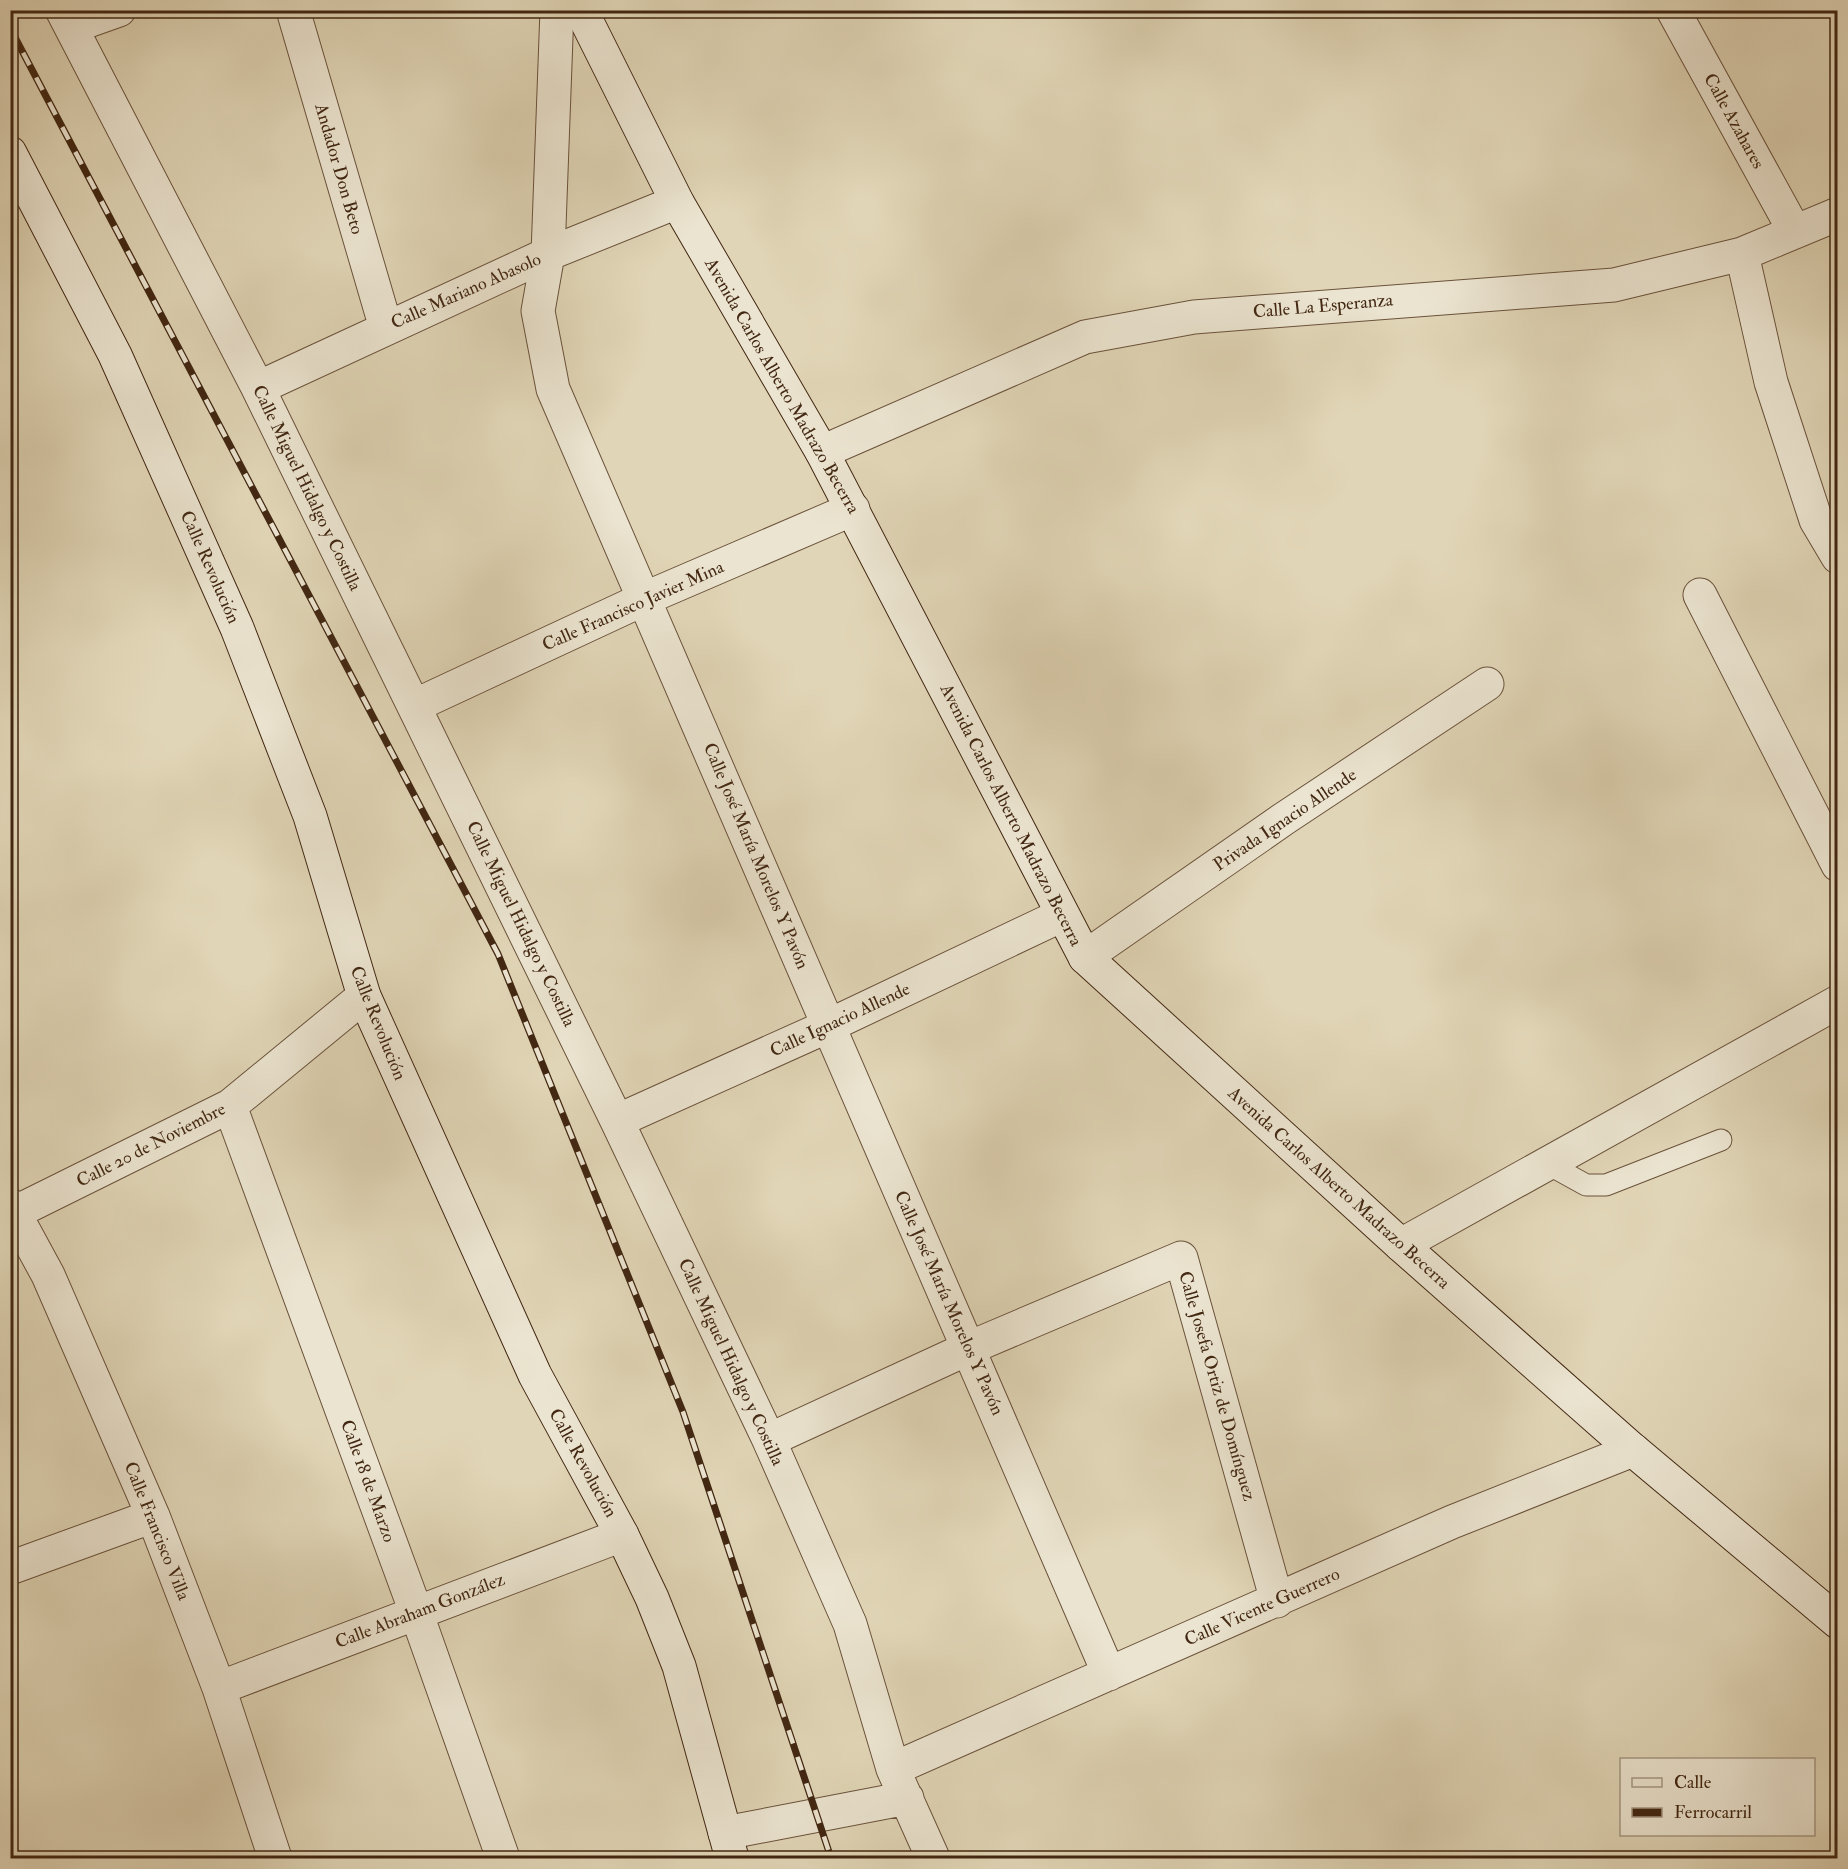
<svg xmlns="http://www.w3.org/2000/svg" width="1848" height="1869" viewBox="0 0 1848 1869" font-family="'IM FELL Double Pica',serif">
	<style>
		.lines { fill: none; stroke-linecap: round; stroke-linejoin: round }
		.lane-casing { stroke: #6a523b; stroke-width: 23 }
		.street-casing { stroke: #6a523b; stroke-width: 35 }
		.secondary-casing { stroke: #422712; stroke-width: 35 }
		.lane { stroke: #ebe4d0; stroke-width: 21 }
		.street { stroke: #ebe4d0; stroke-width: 33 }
		.secondary { stroke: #ebe4d0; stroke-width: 33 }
		.rail-casing { stroke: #422712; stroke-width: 7 }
		.rail { stroke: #ebe4d0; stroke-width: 4.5; stroke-dasharray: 14; stroke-linecap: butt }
		.labels { text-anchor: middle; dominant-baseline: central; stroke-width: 5; stroke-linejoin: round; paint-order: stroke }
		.street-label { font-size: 18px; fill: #422712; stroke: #ebe4d0 }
	</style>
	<rect width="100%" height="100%" fill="#e0d5b6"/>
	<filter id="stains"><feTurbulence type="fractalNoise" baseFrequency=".00333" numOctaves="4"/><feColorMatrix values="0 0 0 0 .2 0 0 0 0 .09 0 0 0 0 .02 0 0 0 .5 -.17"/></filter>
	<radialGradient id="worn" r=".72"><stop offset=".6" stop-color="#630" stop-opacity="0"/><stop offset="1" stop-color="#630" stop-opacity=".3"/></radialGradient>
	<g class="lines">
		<g class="lane-casing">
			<path id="lane" d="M1548,1164L1586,1185H1606L1721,1140"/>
		</g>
		<g class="street-casing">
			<path id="street" d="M62,10L258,388L617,1121L769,1440L850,1624L893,1769L933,1858
				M293,10L386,328
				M557,10L548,254L538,311L553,389L1109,1674
				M1673,10L1795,232
				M71,27L119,10
				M1742,254L1771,382L1816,520L1838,557
				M258,388L548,254L677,202
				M822,452L1085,337L1194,317L1614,285L1742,254L1838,214
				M1700,595L1838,865
				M414,706L646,598L853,509
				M1085,957L1285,818L1487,684
				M230,1106L416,1612L503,1858
				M617,1121L828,1026L1062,915
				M10,1205L48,1275L153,1516L219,1688L275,1858
				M10,1215L230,1106L364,996
				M1401,1245L1838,1002
				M769,1440L969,1348L1181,1258L1277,1601
				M10,1568L153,1516
				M219,1688L622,1535
				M893,1769L1452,1522L1633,1450
				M725,1833L907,1798"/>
		</g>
		<g class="secondary-casing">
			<path id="secondary" d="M581,10L677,202L822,452L1085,957L1401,1245L1633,1450L1838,1622
				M10,153L115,355L237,628L310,816L364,996L535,1375L622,1535L652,1598L679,1666L732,1858"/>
		</g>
		<use href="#lane" class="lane"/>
		<use href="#street" class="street"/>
		<use href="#secondary" class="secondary"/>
		<g class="rail-casing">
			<path id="rail" d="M10,28L498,954L683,1412L831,1858"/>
		</g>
		<use href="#rail" class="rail"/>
	</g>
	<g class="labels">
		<g class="street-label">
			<text transform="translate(1734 121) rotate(61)">Calle Azahares</text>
			<text transform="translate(339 169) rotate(74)">Andador Don Beto</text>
			<text transform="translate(466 291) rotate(-24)">Calle Mariano Abasolo</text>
			<text transform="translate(1323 306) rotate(-5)">Calle La Esperanza</text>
			<text transform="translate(782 386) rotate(60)">Avenida Carlos Alberto Madrazo Becerra</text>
			<text transform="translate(307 488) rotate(64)">Calle Miguel Hidalgo y Costilla</text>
			<text transform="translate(210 567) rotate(66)">Calle Revolución</text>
			<text transform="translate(633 606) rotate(-24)">Calle Francisco Javier Mina</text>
			<text transform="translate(1011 815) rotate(63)">Avenida Carlos Alberto Madrazo Becerra</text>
			<text transform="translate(1285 820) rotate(-34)">Privada Ignacio Allende</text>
			<text transform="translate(756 856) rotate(67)">Calle José María Morelos Y Pavón</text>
			<text transform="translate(521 924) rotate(64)">Calle Miguel Hidalgo y Costilla</text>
			<text transform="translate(840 1020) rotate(-25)">Calle Ignacio Allende</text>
			<text transform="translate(378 1023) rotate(68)">Calle Revolución</text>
			<text transform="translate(151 1145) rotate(-27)">Calle 20 de Noviembre</text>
			<text transform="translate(1339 1188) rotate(42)">Avenida Carlos Alberto Madrazo Becerra</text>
			<text transform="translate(949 1303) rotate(66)">Calle José María Morelos Y Pavón</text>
			<text transform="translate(731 1362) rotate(65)">Calle Miguel Hidalgo y Costilla</text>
			<text transform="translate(1217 1386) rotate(74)">Calle Josefa Ortiz de Domínguez</text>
			<text transform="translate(583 1463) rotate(61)">Calle Revolución</text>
			<text transform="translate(368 1481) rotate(70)">Calle 18 de Marzo</text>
			<text transform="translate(157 1531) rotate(68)">Calle Francisco Villa</text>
			<text transform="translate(1262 1607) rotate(-24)">Calle Vicente Guerrero</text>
			<text transform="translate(420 1611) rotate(-21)">Calle Abraham González</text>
		</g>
	</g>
	<rect width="1848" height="1869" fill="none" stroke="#e0d5b6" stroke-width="36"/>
	<rect x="12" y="12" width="1824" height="1845" fill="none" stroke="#422712" stroke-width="3"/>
	<rect x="18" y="18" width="1812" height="1833" fill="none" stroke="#422712" stroke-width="1.5"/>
	<rect x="1620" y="1758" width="195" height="78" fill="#ebe4d0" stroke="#a79884" stroke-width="1.5"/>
	<rect x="1632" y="1778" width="30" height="9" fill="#ebe4d0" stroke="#a79884" stroke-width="1.5"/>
	<text x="1674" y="1788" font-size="18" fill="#422712">Calle</text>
	<rect x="1632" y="1808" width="30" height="9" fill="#422712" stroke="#a79884" stroke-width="1.5"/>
	<text x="1674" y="1818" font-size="18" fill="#422712">Ferrocarril</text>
	<rect width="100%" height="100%" filter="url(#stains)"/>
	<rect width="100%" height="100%" fill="url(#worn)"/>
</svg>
